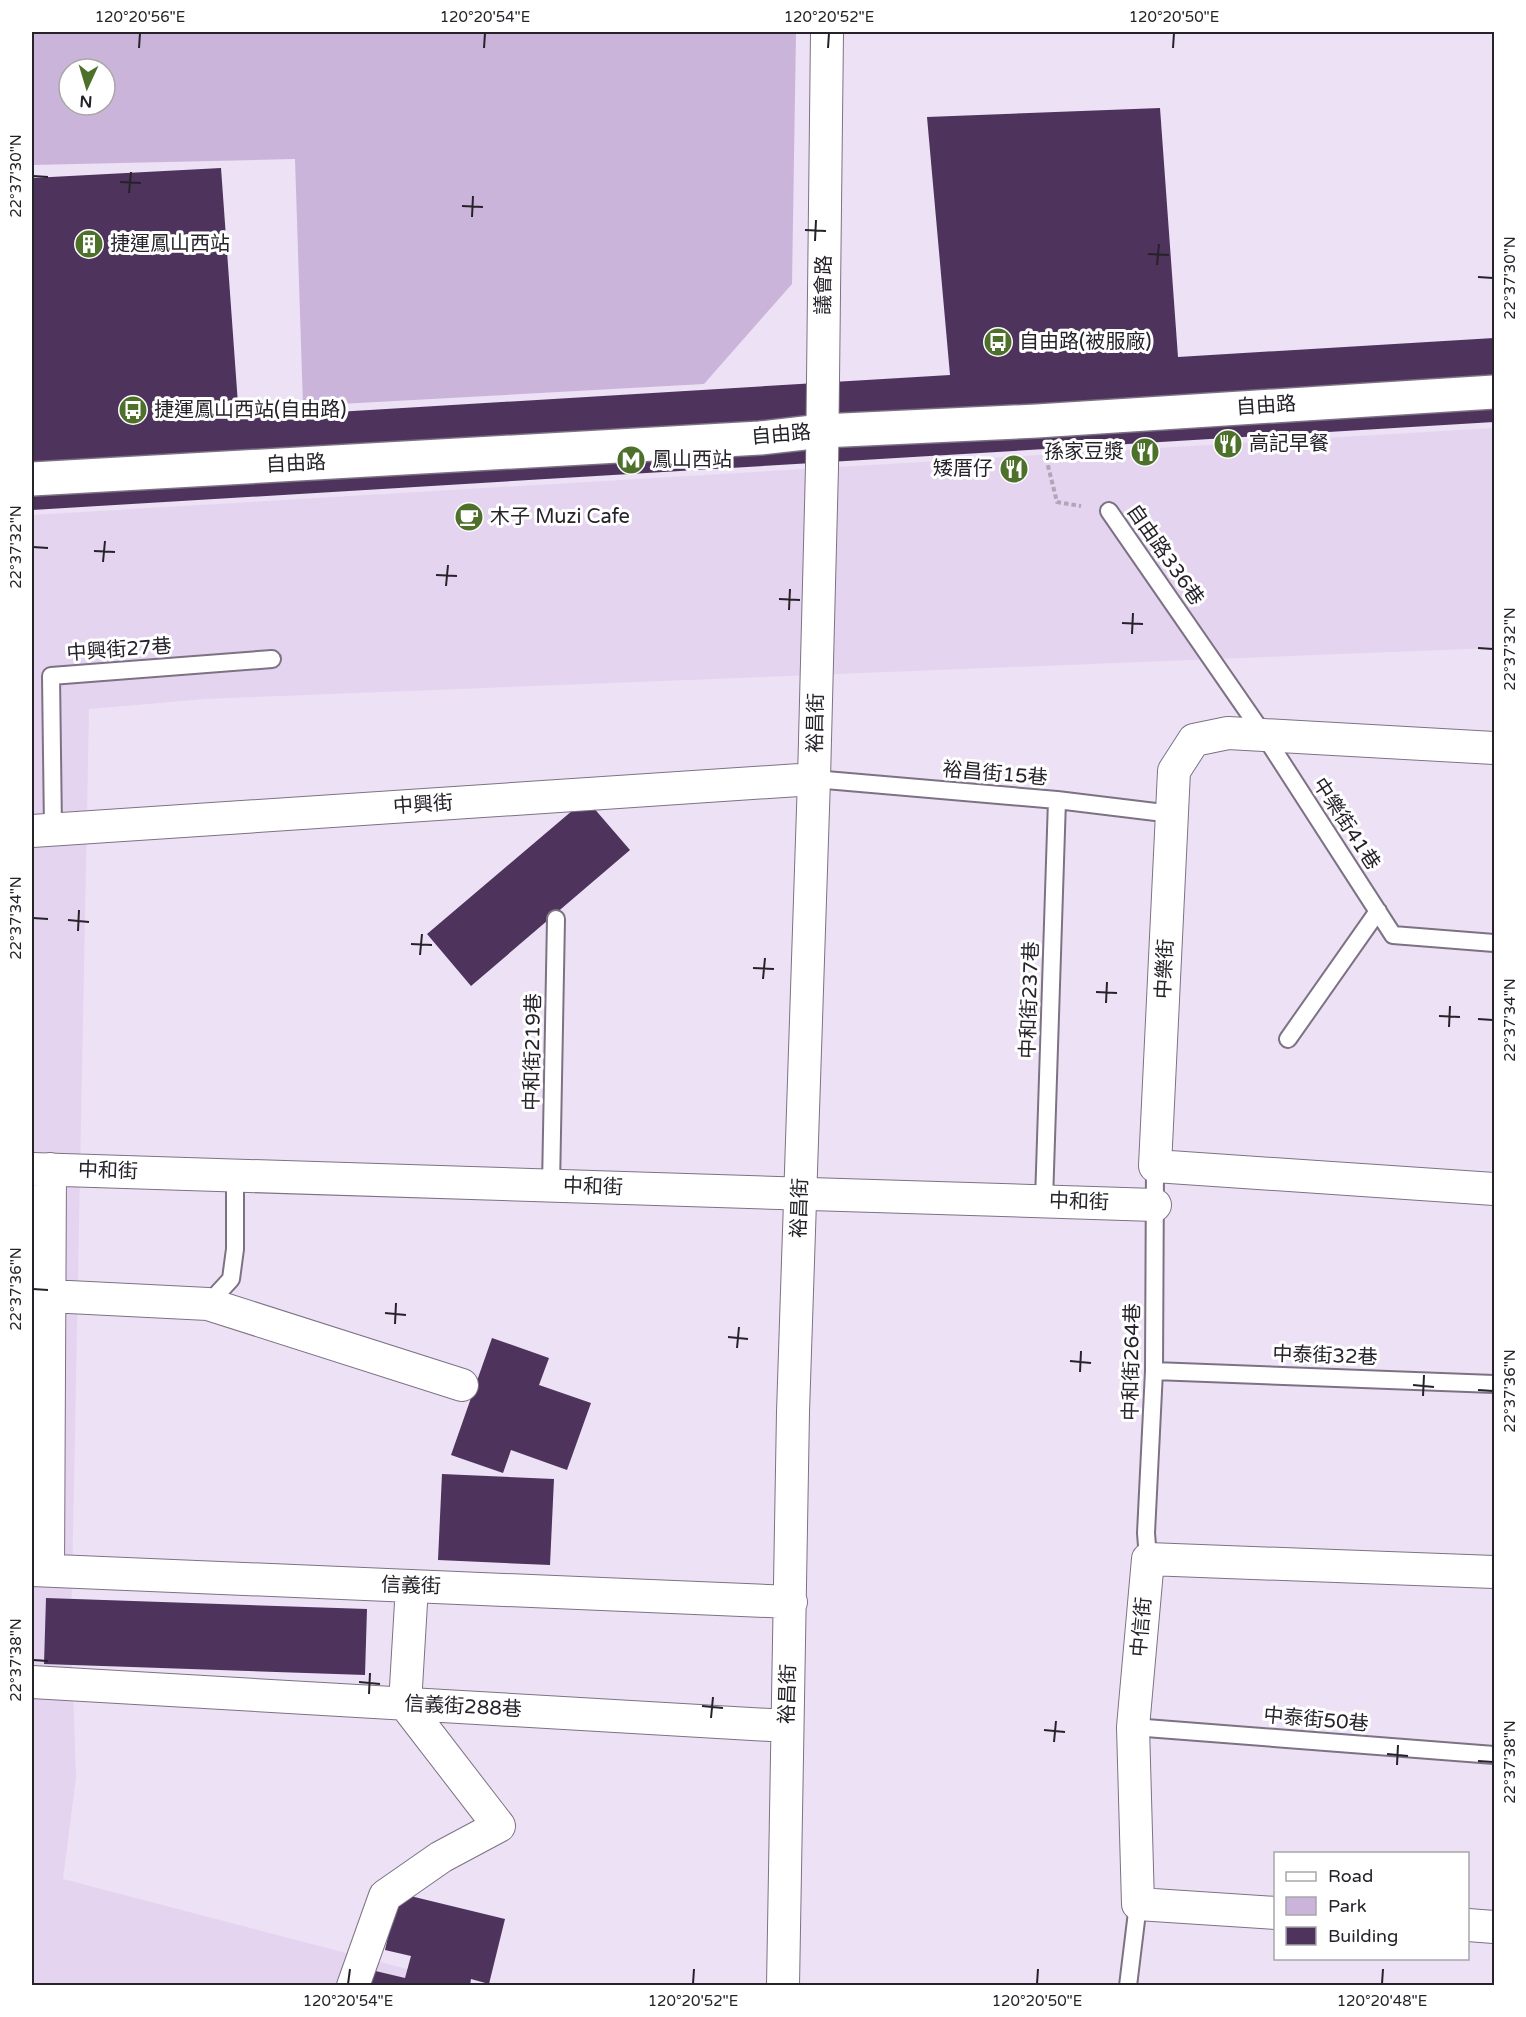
<svg xmlns="http://www.w3.org/2000/svg" width="1526" height="2017" viewBox="0 0 1526 2017" font-family="'Varela Round','Noto Sans TC',sans-serif">
	<style>
		.built { fill: #e4d4ef }
		.green { fill: #cbb4d9; fill-rule: evenodd }
		.building { fill: #4e335d }
		.lines { fill: none; stroke-linecap: round; stroke-linejoin: round }
		.service-casing { stroke: #7d7284; stroke-width: 20 }
		.minor-casing { stroke: #7d7284; stroke-width: 34 }
		.tertiary-casing { stroke: #7d7284; stroke-width: 36 }
		.path { stroke: #b0a6b6; stroke-width: 4; stroke-dasharray: 4.5 3; stroke-linecap: butt }
		.service { stroke: #fff; stroke-width: 16 }
		.minor { stroke: #fff; stroke-width: 32 }
		.tertiary { stroke: #fff; stroke-width: 33 }
		.ticks { fill: none; stroke: #262229; stroke-width: 2 }
		.labels { text-anchor: middle; dominant-baseline: central; stroke-width: 6; stroke-linejoin: round; paint-order: stroke }
		.poi-label { font-size: 20px; fill: #262229; stroke: #fff; text-anchor: start }
		.street-label { font-size: 20px; fill: #262229; stroke: #fff }
		.neatline { fill: none; stroke: #262229; stroke-width: 2 }
		.ticks-label { font-size: 15px; text-anchor: middle; fill: #262229 }
	</style>
	<rect width="100%" height="100%" fill="#ede1f5"/>
	<path class="built" d="M1494,428V648L205,699L89,709L71,1635L76,1777L63,1879L468,1985L32,1986V515Z"/>
	<path class="green" d="M32,32H796L792,284L704,384L303,406L295,159L32,165ZM69,69H105V105H69Z"/>
	<path class="building" d="M1160,108L1178,357L1494,338V422L32,510V178L221,168L239,418L950,375L927,117Z
		M586,799L630,850L471,986L427,934Z
		M492,1338L549,1358L539,1385L591,1403L567,1470L511,1450L503,1473L451,1455Z
		M442,1474L554,1479L550,1565L438,1560Z
		M46,1598L367,1609L365,1675L44,1664Z
		M398,1893L505,1919L489,1984L471,1979L470,1986H363L367,1969L405,1978L411,1956L385,1950Z"/>
	<g class="lines">
		<g class="service-casing">
			<path id="service" d="M1109,511L1264,735L1393,935L1494,943
				M814,779L1057,800L1172,814
				M53,829L51,676L272,659
				M1288,1039L1378,911
				M551,1186L556,919
				M1044,1201L1057,800
				M208,1304L231,1279L235,1249V1175
				M1154,1371L1494,1384
				M1148,1559L1146,1533L1154,1371L1155,1166
				M1133,1727L1494,1755
				M1128,1986L1138,1904"/>
		</g>
		<g class="minor-casing">
			<path id="minor" d="M1494,748L1228,733L1194,740L1174,771L1155,1166L1494,1189
				M32,831L814,779
				M32,1169L1155,1205
				M49,1296L208,1304L462,1385
				M32,1570L791,1602
				M48,1570L50,1169
				M32,1682L787,1726
				M1276,1913L1138,1904L1133,1727L1148,1559L1494,1572
				M1468,1925L1494,1927
				M353,1986L385,1896L441,1857L499,1826L405,1704L412,1586
				M783,1986L793,1412L814,779L822,467L827,32"/>
		</g>
		<g class="tertiary-casing">
			<path id="tertiary" d="M32,479L760,438L822,431L1037,421L1494,392"/>
		</g>
		<path class="path" d="M1046,458L1057,502L1081,506"/>
		<use href="#service" class="service"/>
		<use href="#minor" class="minor"/>
		<use href="#tertiary" class="tertiary"/>
	</g>
	<path class="ticks" d="M139,48L140,33M484,48L485,33M828,48L829,33M1173,48L1174,33M33,176L48,177M120,182L141,183M129,193L131,172M462,206L483,207M472,217L473,196M805,230L826,231M815,241L816,220M1148,254L1169,255M1157,265L1159,244M1478,277L1493,278M33,547L48,548M94,551L115,552M103,562L105,541M436,575L457,576M446,586L448,565M779,599L800,600M789,610L790,589M1122,623L1143,624M1132,634L1133,613M1478,648L1493,649M33,918L48,919M68,920L89,922M78,931L79,910M411,944L432,945M420,955L422,934M753,968L774,969M763,979L765,958M1096,992L1117,993M1106,1003L1107,982M1439,1016L1460,1017M1478,1019L1493,1020M1449,1027L1450,1006M33,1289L48,1290M385,1313L406,1315M395,1324L396,1303M728,1337L748,1339M737,1348L739,1327M1070,1361L1091,1363M1080,1372L1081,1351M1413,1385L1434,1387M1478,1390L1493,1391M1423,1396L1424,1375M33,1660L48,1661M359,1682L380,1684M369,1694L370,1673M702,1706L723,1708M711,1718L713,1697M1044,1730L1065,1732M1054,1742L1056,1721M1387,1754L1408,1756M1478,1761L1493,1762M1397,1765L1398,1745M348,1984L350,1969M693,1984L694,1969M1037,1984L1038,1969M1382,1984L1383,1969"/>
	<defs>
		<g id="building-disc" transform="scale(1.5)"><circle r="9.5" fill="#4d712a" stroke="#fff"/><path d="M-4-6H4V6H1V3H-1V6H-4ZM-2.5-4.3h1.7v1.8h-1.7ZM.8-4.3h1.7v1.8H.8ZM-2.5-1h1.7V.8h-1.7ZM.8-1h1.7V.8H.8Z" fill="#fff"/></g>
		<g id="bus-disc" transform="scale(1.5)"><circle r="9.5" fill="#4d712a" stroke="#fff"/><path d="M-5-6H5V4H4V6H2V4H-2V6H-4V4H-5ZM-3.5-4V0h7V-4ZM-3.5 1.2v1.5H-2V1.2ZM2 1.2v1.5H3.5V1.2Z" fill="#fff"/></g>
		<g id="restaurant-disc" transform="scale(1.5)"><circle r="9.5" fill="#4d712a" stroke="#fff"/><path d="M-5-6h1v4h1v-4h1v4h1v-4h1v5L-1.5 .5V6h-2V.5L-5-1ZM5-6V6H3V1.5H1.5Q1.5-4 5-6Z" fill="#fff"/></g>
		<g id="metro-disc" transform="scale(1.5)"><circle r="9.5" fill="#4d712a" stroke="#fff"/><path d="M-5.5 5V-5H-3L0 0L3-5H5.5V5H3V-.5L0 4L-3-.5V5Z" fill="#fff"/></g>
		<g id="cafe-disc" transform="scale(1.5)"><circle r="9.5" fill="#4d712a" stroke="#fff"/><path d="M-5.5-4.5H6V0H3Q3 3.5 0 3.5H-2.5Q-5.5 3.5-5.5 0ZM3-3.2v2h1.7v-2ZM-6 4.5H4V6H-6Z" fill="#fff"/></g>
	</defs>
	<g fill-rule="evenodd">
		<use href="#building-disc" x="89" y="244"/>
		<use href="#bus-disc" x="998" y="342"/>
		<use href="#bus-disc" x="133" y="410"/>
		<use href="#restaurant-disc" x="1228" y="444"/>
		<use href="#restaurant-disc" x="1145" y="452"/>
		<use href="#metro-disc" x="631" y="460"/>
		<use href="#restaurant-disc" x="1014" y="469"/>
		<use href="#cafe-disc" x="469" y="517"/>
	</g>
	<g class="labels">
		<g class="poi-label">
			<text x="110" y="244">捷運鳳山西站</text>
			<text x="1019" y="342">自由路(被服廠)</text>
			<text x="154" y="410">捷運鳳山西站(自由路)</text>
			<text x="1249" y="444">高記早餐</text>
			<text x="1124" y="452" text-anchor="end">孫家豆漿</text>
			<text x="652" y="460">鳳山西站</text>
			<text x="993" y="469" text-anchor="end">矮厝仔</text>
			<text x="490" y="517">木子 Muzi Cafe</text>
		</g>
		<g class="street-label">
			<text transform="translate(824 285) rotate(-89)">議會路</text>
			<text transform="translate(1266 406) rotate(-4)">自由路</text>
			<text transform="translate(781 435) rotate(-5)">自由路</text>
			<text transform="translate(296 464) rotate(-3)">自由路</text>
			<text transform="translate(1165 555) rotate(55)">自由路336巷</text>
			<text transform="translate(119 650) rotate(-4)">中興街27巷</text>
			<text transform="translate(816 723) rotate(-89)">裕昌街</text>
			<text transform="translate(995 774) rotate(5)">裕昌街15巷</text>
			<text transform="translate(423 805) rotate(-4)">中興街</text>
			<text transform="translate(1346 824) rotate(57)">中樂街41巷</text>
			<text transform="translate(1165 969) rotate(-87)">中樂街</text>
			<text transform="translate(1030 1000) rotate(-88)">中和街237巷</text>
			<text transform="translate(533 1052) rotate(-89)">中和街219巷</text>
			<text transform="translate(108 1171) rotate(2)">中和街</text>
			<text transform="translate(593 1187) rotate(2)">中和街</text>
			<text transform="translate(1079 1202) rotate(2)">中和街</text>
			<text transform="translate(800 1208) rotate(-88)">裕昌街</text>
			<text transform="translate(1325 1356) rotate(2)">中泰街32巷</text>
			<text transform="translate(1132 1362) rotate(-89)">中和街264巷</text>
			<text transform="translate(411 1586) rotate(2)">信義街</text>
			<text transform="translate(1142 1627) rotate(-85)">中信街</text>
			<text transform="translate(788 1694) rotate(-88)">裕昌街</text>
			<text transform="translate(463 1707) rotate(3)">信義街288巷</text>
			<text transform="translate(1316 1720) rotate(5)">中泰街50巷</text>
		</g>
	</g>
	<rect width="1526" height="2017" fill="none" stroke="#ffffff" stroke-width="66"/>
	<rect x="1274" y="1852" width="195" height="108" fill="#ffffff" stroke="#a8a7a9" stroke-width="1.5"/>
	<rect x="1286" y="1872" width="30" height="9" fill="#ffffff" stroke="#a8a7a9" stroke-width="1.5"/>
	<text x="1328" y="1882" font-size="18" fill="#262229">Road</text>
	<rect x="1286" y="1897" width="30" height="18" fill="#cbb4d9" stroke="#a8a7a9" stroke-width="1.5"/>
	<text x="1328" y="1912" font-size="18" fill="#262229">Park</text>
	<rect x="1286" y="1927" width="30" height="18" fill="#4e335d" stroke="#a8a7a9" stroke-width="1.5"/>
	<text x="1328" y="1942" font-size="18" fill="#262229">Building</text>
	<g transform="translate(87 87) rotate(184)"><circle r="28" fill="#ffffff" stroke="#a8a7a9" stroke-width="1.5"/>
	<path d="M0-4.5L10 22L0 15L-10 22Z" fill="#4d712a"/>
	<text y="-9" font-size="16" font-weight="bold" text-anchor="middle" fill="#262229">N</text>
	</g>
	<rect x="33" y="33" width="1460" height="1951" class="neatline"/>
	<g class="ticks-label">
		<text x="140" y="22">120°20'56"E</text>
		<text x="485" y="22">120°20'54"E</text>
		<text x="829" y="22">120°20'52"E</text>
		<text x="1174" y="22">120°20'50"E</text>
		<text transform="translate(16 176) rotate(-90)" y="5">22°37'30"N</text>
		<text transform="translate(1510 278) rotate(-90)" y="5">22°37'30"N</text>
		<text transform="translate(16 547) rotate(-90)" y="5">22°37'32"N</text>
		<text transform="translate(1510 649) rotate(-90)" y="5">22°37'32"N</text>
		<text transform="translate(16 918) rotate(-90)" y="5">22°37'34"N</text>
		<text transform="translate(1510 1020) rotate(-90)" y="5">22°37'34"N</text>
		<text transform="translate(16 1289) rotate(-90)" y="5">22°37'36"N</text>
		<text transform="translate(1510 1391) rotate(-90)" y="5">22°37'36"N</text>
		<text transform="translate(16 1660) rotate(-90)" y="5">22°37'38"N</text>
		<text transform="translate(1510 1762) rotate(-90)" y="5">22°37'38"N</text>
		<text x="348" y="2006">120°20'54"E</text>
		<text x="693" y="2006">120°20'52"E</text>
		<text x="1037" y="2006">120°20'50"E</text>
		<text x="1382" y="2006">120°20'48"E</text>
	</g>
</svg>
